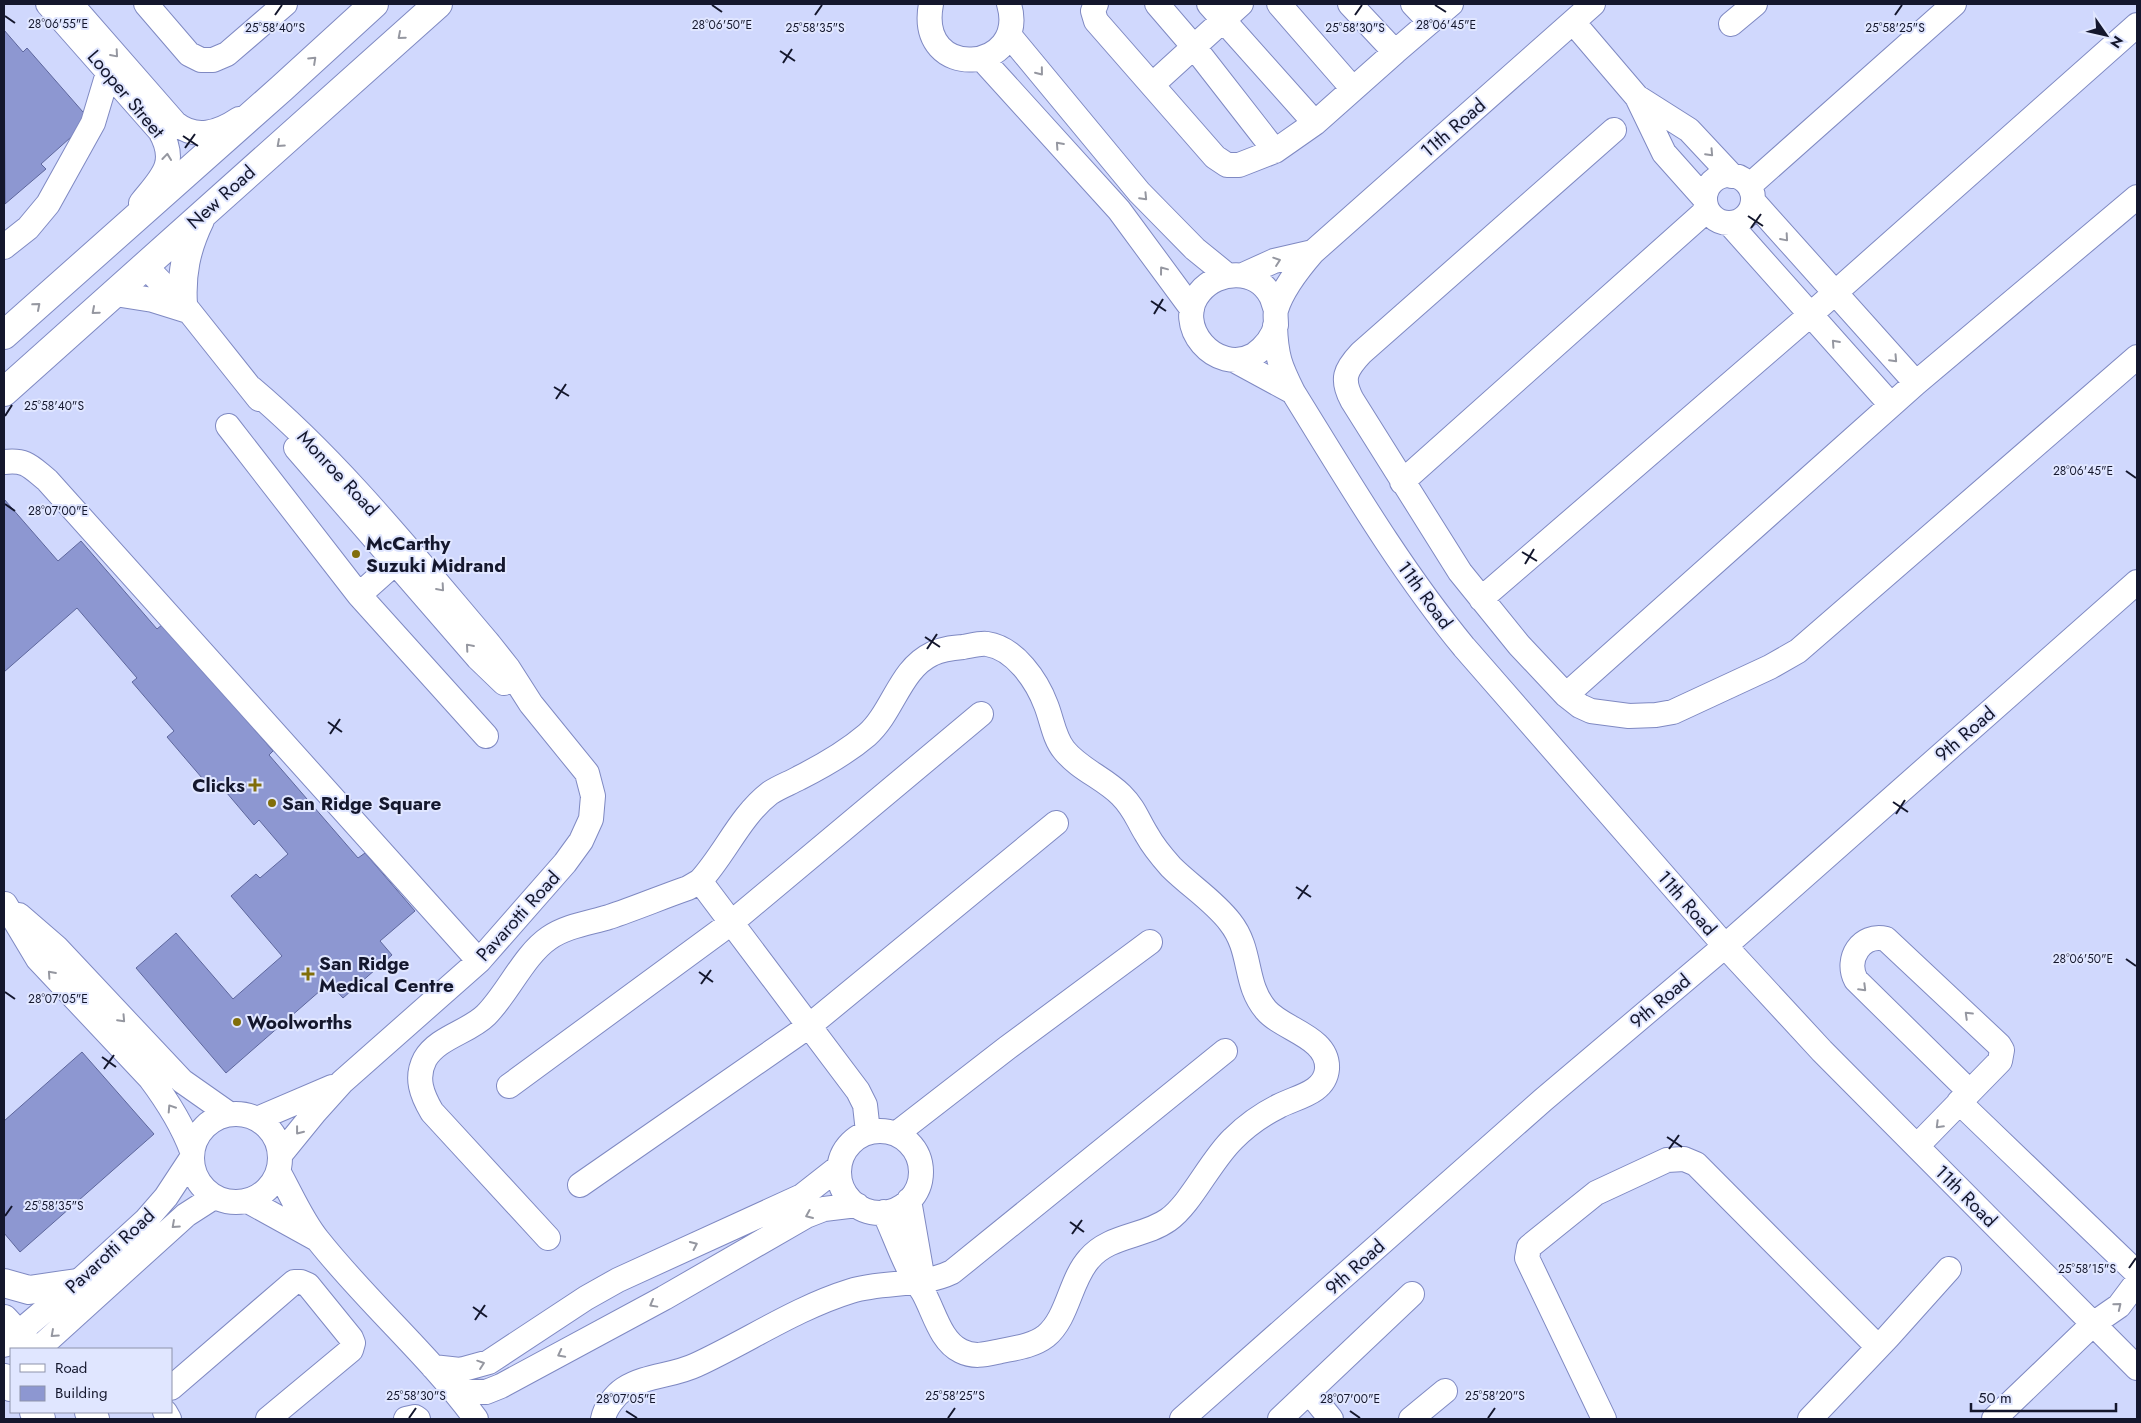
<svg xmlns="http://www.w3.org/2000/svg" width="2141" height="1423" viewBox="0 0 2141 1423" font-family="Jost,sans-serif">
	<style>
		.building { fill: #8d97d1; stroke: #5e679d }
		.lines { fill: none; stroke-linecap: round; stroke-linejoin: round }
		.minor-casing { stroke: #7f89c2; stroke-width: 26 }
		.major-casing { stroke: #7f89c2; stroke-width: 30 }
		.minor { stroke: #fff; stroke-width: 24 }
		.major { stroke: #fff; stroke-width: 28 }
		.oneway { stroke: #9597a0 }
		.ticks { fill: none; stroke: #14172d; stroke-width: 2 }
		.poi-dot { fill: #816e0b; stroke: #e0e6ff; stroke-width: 2 }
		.labels { text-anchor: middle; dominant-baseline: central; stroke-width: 4; stroke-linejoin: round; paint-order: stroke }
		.street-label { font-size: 19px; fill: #14172d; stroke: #e0e6ff }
		.poi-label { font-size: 19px; font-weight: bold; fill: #14172d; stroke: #e0e6ff; text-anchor: start }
		.ticks-label { font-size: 12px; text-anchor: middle; fill: #14172d; stroke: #e0e6ff; stroke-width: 4; stroke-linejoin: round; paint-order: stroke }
	</style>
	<rect width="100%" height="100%" fill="#d0d8fd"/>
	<path class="building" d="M4,30L23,52L27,48L90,120L41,164L46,169L5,204Z
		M4,499L58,561L81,541L157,629L163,624L273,751L269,755L358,858L365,853L415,911L380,941L392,955L343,998L329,983L226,1073L136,968L176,933L233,999L282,956L231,896L256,874L260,878L288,854L259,820L254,825L215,779L208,785L167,737L174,731L132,682L137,678L77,608L4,672Z
		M82,1052L154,1134L20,1252L4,1233V1121Z"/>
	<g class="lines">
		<g class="minor-casing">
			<path id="minor" d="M48,4L160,131C179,164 161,178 141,203
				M71,4L175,123C196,140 218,133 239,119
				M146,4L189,54L201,60H213L227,54L285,4
				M931,4C916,83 1029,73 1009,4
				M1096,4L1093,11L1096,21L1215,157L1227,165H1239L1275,151L1315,123L1395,52
				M1157,4L1194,47L1275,151
				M1209,4L1315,123
				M1279,4L1353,89
				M1350,4L1395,52L1451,4
				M1413,4L1430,22
				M1573,22L1637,97L1664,153L1705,199
				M1731,24L1755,4
				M1009,35L1139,192L1195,249L1227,275
				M982,59L1119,210L1192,309
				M1152,85L1241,4
				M1637,97L1689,130L1732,176
				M1614,130L1361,353C1345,370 1341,379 1352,400L1460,572L1519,645L1566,695L1580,706L1591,711L1629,716L1656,715L1673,712L1770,667L1798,651L2137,357
				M1705 199a24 24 0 1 1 48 0a24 24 0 1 1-48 0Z
				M1749,186L1954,4
				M1753,201L1916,383
				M1729,223L1891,405
				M4,247L28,228L48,204L93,123L108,73
				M145,266L189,311L259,399
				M1243,275L1274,261L1313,252
				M115,294L153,300L185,310
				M1276,310C1274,305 1273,300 1271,296C1256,268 1218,270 1200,292C1172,325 1216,376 1254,355C1264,348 1273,337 1276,325C1276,320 1275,314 1276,310C1282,290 1300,267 1313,252L1593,4
				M1275,326C1276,356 1280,366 1293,392C1347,479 1399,568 1464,647L1725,946L1822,1051L2137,1368
				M1234,360L1293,392
				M251,388C340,463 414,556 489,644L508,668L531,704L587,773L593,796L591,819L581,841L565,863L479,961L342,1082L315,1112L280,1155
				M228,426L359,595
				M296,448L478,658L504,683
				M4,462C26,459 31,467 47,480L479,961
				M1402,482L1707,210
				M406,553L359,595L486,736
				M1481,599L1810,315L2137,25
				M1566,695L1916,383L2137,197
				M700,881L858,1091L865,1105L868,1132
				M5,904L38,959L150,1078C168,1102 182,1124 192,1151
				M19,915L56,947L182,1081L229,1114
				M509,1086L731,923L981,714
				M1959,1102L2137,1273
				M192 1158a44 44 0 1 1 88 0a44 44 0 1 1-88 0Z
				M257,1119L332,1087
				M839 1172a41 41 0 1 1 82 0a41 41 0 1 1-82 0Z
				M896,1134L1007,1048L1150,942
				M1917,1146L2000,1061L2002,1050L1999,1045L1886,939C1861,933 1845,959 1856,980L1969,1091
				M278,1171C290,1192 302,1221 318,1240C367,1302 429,1355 476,1419
				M580,1185L809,1026L1056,823
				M909,1200L922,1275
				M248,1201L315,1238
				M548,1238L432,1112C422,1095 415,1078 425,1059C438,1037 469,1032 486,1015C508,993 524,955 549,938C566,926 589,923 609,917C636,908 662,897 688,888L700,881C725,854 740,816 770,793C779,787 790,783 799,778C823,766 847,752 867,735C893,712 900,669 932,654C941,649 952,648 963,647C970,646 980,643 987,644C1015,648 1037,681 1046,705C1052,720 1054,738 1064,750C1079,769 1104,778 1121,795C1135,809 1137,819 1147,835C1153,846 1163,858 1171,867C1190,886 1214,901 1230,922C1253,951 1243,983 1266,1010C1283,1030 1329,1037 1327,1069C1325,1093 1296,1097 1279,1106C1263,1114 1246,1126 1233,1139C1210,1161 1191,1204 1168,1220C1144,1237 1109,1235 1089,1259C1070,1280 1068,1318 1046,1336C1033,1346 1016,1348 1001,1351C987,1354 975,1358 961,1351C940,1341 934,1311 923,1292C919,1285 913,1278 910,1271C900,1252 893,1231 884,1212
				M4,1345L77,1283L146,1220L166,1197L191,1159
				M38,1349L186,1215L214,1197
				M433,1367L460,1370L489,1362L586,1298L618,1280L802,1196L839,1167
				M171,1388L294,1282H301L308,1285L351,1338L353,1343L351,1350L268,1419
				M454,1390L486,1392L501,1386L664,1298L806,1216L824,1209L857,1205
				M1309,1392L1331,1419
				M165,1412L169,1419
				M406,1419L415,1417L418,1419
				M603,1419C605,1408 615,1395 624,1389C646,1375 673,1376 696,1365C748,1341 796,1308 851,1291C883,1281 921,1287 952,1272L1225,1051
				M1182,1419L1543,1100L1725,946L2137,582
				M1280,1419L1412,1294
				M1411,1419L1445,1391
				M1604,1419L1527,1258L1529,1247L1596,1193L1667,1160L1684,1159L1696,1164L1878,1347
				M1810,1419L1888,1337L1949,1269
				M1994,1419L2093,1324L2119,1306L2137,1282"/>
		</g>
		<g class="major-casing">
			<path id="major" d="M183,305C181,274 186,249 200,220
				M4,335L282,88L374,4
				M4,392L438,4
				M4,1283L29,1290L77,1283
				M4,1319L32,1349
				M4,1378L11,1387
				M34,1412L41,1419
				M89,1412L95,1419"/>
		</g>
		<use href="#minor" class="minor"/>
		<use href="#major" class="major"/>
	</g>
	<defs><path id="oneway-chevron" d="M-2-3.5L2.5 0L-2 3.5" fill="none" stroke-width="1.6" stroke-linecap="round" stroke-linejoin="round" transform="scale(1.25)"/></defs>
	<g class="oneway">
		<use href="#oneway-chevron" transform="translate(401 36) rotate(139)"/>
		<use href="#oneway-chevron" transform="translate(115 54) rotate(49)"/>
		<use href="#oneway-chevron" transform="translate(313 60) rotate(-43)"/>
		<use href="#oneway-chevron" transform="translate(1040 72) rotate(51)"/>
		<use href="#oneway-chevron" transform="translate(280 144) rotate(138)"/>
		<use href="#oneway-chevron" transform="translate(1059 145) rotate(-132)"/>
		<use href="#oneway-chevron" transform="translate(1710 153) rotate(47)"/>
		<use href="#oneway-chevron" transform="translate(167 157) rotate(-84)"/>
		<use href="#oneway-chevron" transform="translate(1144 197) rotate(46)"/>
		<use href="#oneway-chevron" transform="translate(1785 238) rotate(49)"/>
		<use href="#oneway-chevron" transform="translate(1277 261) rotate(-19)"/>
		<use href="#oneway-chevron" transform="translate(1163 270) rotate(-127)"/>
		<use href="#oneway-chevron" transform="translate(37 306) rotate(-41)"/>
		<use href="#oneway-chevron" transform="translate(95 311) rotate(139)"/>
		<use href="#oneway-chevron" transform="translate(1835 343) rotate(-132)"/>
		<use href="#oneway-chevron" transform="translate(1894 359) rotate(47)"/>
		<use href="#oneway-chevron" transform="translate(441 588) rotate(49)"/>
		<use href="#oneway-chevron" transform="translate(469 647) rotate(-131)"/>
		<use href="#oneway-chevron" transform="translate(51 974) rotate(-132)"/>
		<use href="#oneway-chevron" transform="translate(1863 988) rotate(45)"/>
		<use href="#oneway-chevron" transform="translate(1968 1015) rotate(-136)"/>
		<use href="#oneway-chevron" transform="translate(122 1019) rotate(47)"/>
		<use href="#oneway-chevron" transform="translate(171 1108) rotate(-123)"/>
		<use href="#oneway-chevron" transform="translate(1939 1125) rotate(135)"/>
		<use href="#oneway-chevron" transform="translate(299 1131) rotate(128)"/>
		<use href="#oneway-chevron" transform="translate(809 1215) rotate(157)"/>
		<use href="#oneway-chevron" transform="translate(175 1225) rotate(138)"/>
		<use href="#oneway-chevron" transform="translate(694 1245) rotate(-25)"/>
		<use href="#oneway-chevron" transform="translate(653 1304) rotate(151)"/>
		<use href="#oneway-chevron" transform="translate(2118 1306) rotate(-39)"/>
		<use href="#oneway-chevron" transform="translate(54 1334) rotate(138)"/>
		<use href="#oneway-chevron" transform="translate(561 1354) rotate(153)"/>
		<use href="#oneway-chevron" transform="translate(481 1364) rotate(-19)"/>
	</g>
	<path class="ticks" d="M712,5L722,12M1435,5L1446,12M275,15L282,5M815,15L822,5M1355,15L1362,5M1895,15L1902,5M5,16L15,23M780,51L795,61M783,63L792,49M183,136L198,146M185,148L195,134M1748,216L1763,226M1751,228L1761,214M1151,301L1166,311M1154,314L1163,299M554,387L569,396M556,399L566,384M5,416L12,405M2126,471L2136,478M5,504L15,511M1522,552L1537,561M1525,564L1534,549M925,637L940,647M927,649L937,634M328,722L342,732M330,734L340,719M1893,802L1908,812M1896,814L1905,800M1296,887L1311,897M1298,899L1308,885M2126,959L2136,966M699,972L713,982M701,984L711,970M5,992L15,999M102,1057L116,1067M104,1069L114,1055M1667,1137L1682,1147M1669,1149L1679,1135M5,1216L12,1206M1070,1222L1084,1232M1072,1234L1082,1220M2129,1268L2136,1258M473,1307L487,1317M475,1320L485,1305M626,1411L637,1418M1350,1411L1360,1418M409,1418L416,1408M948,1418L955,1408M1488,1418L1495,1408"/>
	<g class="poi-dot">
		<circle cx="356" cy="554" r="5"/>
		<path d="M252.5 777.5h5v5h5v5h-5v5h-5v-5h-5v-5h5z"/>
		<circle cx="272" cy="803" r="5"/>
		<path d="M305.5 966.5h5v5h5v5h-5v5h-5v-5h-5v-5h5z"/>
		<circle cx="237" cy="1022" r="5"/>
	</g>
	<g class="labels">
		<g class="street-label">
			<text transform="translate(126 94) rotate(50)">Looper Street</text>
			<text transform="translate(1453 128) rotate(-41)">11th Road</text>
			<text transform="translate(221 197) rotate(-42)">New Road</text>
			<text transform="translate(338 473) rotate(47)">Monroe Road</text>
			<text transform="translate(1425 595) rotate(54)">11th Road</text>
			<text transform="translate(1965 734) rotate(-41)">9th Road</text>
			<text transform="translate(1687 903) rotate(49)">11th Road</text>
			<text transform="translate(518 916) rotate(-48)">Pavarotti Road</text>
			<text transform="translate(1660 1001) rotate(-40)">9th Road</text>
			<text transform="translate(1966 1196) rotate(45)">11th Road</text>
			<text transform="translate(110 1251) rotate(-43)">Pavarotti Road</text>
			<text transform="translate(1355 1267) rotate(-42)">9th Road</text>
		</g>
		<g class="poi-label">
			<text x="366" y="543">McCarthy<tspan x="366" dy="22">Suzuki Midrand</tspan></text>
			<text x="245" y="785" text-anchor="end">Clicks</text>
			<text x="282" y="803">San Ridge Square</text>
			<text x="319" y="963">San Ridge<tspan x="319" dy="22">Medical Centre</tspan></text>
			<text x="247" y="1022">Woolworths</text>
		</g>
	</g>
	<g class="ticks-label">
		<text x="58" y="28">28°06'55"E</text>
		<text x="722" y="29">28°06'50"E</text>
		<text x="1446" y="29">28°06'45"E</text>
		<text x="275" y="32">25°58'40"S</text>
		<text x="815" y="32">25°58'35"S</text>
		<text x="1355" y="32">25°58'30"S</text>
		<text x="1895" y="32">25°58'25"S</text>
		<text x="54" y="410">25°58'40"S</text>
		<text x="2083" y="475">28°06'45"E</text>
		<text x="58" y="515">28°07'00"E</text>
		<text x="2083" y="963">28°06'50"E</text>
		<text x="58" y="1003">28°07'05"E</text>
		<text x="54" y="1210">25°58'35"S</text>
		<text x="2087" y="1273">25°58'15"S</text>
		<text x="416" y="1400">25°58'30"S</text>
		<text x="955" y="1400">25°58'25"S</text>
		<text x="1495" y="1400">25°58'20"S</text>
		<text x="626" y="1403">28°07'05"E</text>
		<text x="1350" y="1403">28°07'00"E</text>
	</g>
	<rect width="2141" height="1423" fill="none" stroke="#14172d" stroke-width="10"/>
	<rect x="10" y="1348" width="162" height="65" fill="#e0e6ff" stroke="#8e93ab"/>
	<rect x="20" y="1364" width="25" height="8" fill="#ffffff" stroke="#8e93ab"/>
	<text x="55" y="1373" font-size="15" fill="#14172d">Road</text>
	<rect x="20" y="1386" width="25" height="15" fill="#8d97d1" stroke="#8e93ab"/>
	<text x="55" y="1398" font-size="15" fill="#14172d">Building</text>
	<g transform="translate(2106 35) rotate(124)" stroke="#e0e6ff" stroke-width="4" paint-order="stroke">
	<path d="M0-4L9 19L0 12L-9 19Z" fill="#14172d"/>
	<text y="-8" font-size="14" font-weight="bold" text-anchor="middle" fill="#14172d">N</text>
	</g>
	<path d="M1971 1403v8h145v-8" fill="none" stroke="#14172d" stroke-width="2.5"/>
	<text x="1978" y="1403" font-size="15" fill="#14172d" stroke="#e0e6ff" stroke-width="4" paint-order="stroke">50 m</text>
</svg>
